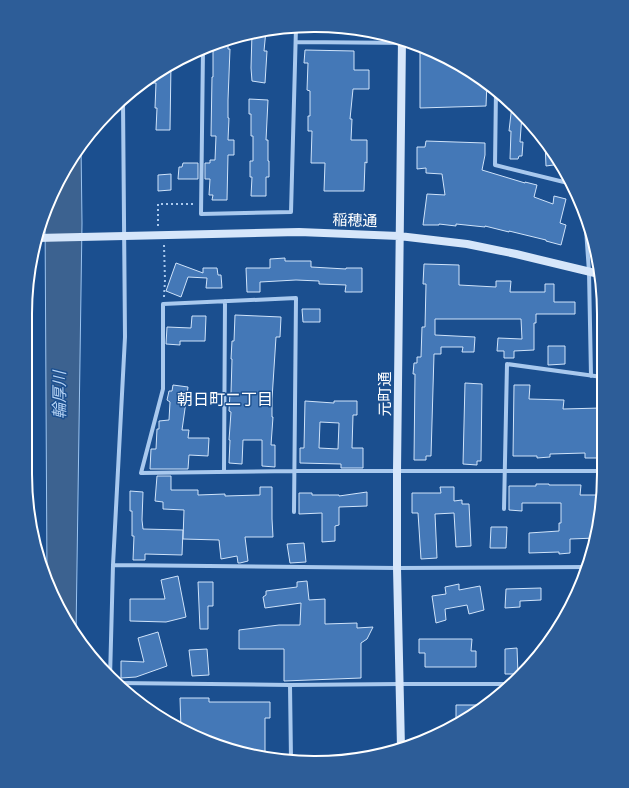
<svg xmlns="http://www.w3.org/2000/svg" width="629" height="788" viewBox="0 0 629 788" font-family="Mulish,'Noto Sans JP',sans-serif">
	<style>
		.water { fill: #3c6290; stroke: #9cc4f0 }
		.building { fill: #4478b7; stroke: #cfe3fa; fill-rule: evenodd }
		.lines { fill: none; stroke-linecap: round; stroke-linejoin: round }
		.path { stroke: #a9c9ee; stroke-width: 2; stroke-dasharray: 2 3; stroke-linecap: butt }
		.street { stroke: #a9c9ee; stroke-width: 4 }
		.secondary { stroke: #d6e6fa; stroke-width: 8 }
		.labels { text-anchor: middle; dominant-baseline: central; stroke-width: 3; stroke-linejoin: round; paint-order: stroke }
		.street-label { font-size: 15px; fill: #fff; stroke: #1b4f8f }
		.water-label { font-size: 16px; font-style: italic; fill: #b5d3f5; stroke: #1b4f8f }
		.neighbourhood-label { font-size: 16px; fill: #fff; stroke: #1b4f8f }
		.rim { fill: none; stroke: #fff; stroke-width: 2 }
	</style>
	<rect width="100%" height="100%" fill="#1b4f8f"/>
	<path class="water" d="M81,145L82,223L76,634L64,618L47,578L45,211L64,170Z"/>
	<path class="building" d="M266,30L264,51H267L265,83L252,81L251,68L252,33Z
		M228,39V49H230L228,100V118H229L228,140H234V155H228L227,200H212L213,195H209L210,179H205V163H210V160H215L216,136H211L212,77H213V44L222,40Z
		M420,47L443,55L487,82L486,106L420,108Z
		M305,50L354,51V70H369V89H353L350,119H352L351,140H367V163L365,162L364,191H324L325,163H311L312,131H308V116H310V91L307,90L308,63H304Z
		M171,63L170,130H156L157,108H155L156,83H146Z
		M249,99L268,100L266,140H268V161H269V177H266V196H251L252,177H250V161H253V136H251V114H249Z
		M512,105L522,114L520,142H523L522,156H519L518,159H510L511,131H509Z
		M426,141L485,143V155L482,170L525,183V182L537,185L534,197L553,204L554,196L566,199L560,223L566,225L561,245L546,241V240L509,231V232L485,226V227L456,224V226L439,224V225H423L427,194L445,195L442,174L426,173V168L417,169V147H425Z
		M545,142L556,157L561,164L546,166Z
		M183,163H198V179H178L179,167H182Z
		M171,174V190L158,191V175Z
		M285,258V261H311V267L346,269V268H362V292H345L346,285L319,284V281L296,280L260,282V292H247L246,268H270V259Z
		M176,263L203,273V268H217L218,275H221L222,288H206L207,278L188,277L181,297L166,291Z
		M424,264L459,265V285L496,287V281H511L510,292H545V284H554V302H575V314H536V323H534V350L514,351V358H504V351H497L498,338L522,339L521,319H435V335L475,337L474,352H462L463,347H441V354H434L431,456H426V460H414L415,374H413L414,363H417V357H421L422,327H425L426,284H423Z
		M302,309H320V322H303Z
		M235,315L281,317L280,337H276L272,399V417H273L271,445H275V467L262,466V440H243L242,464L229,463L230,440H229L231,412L229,411L230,393H231L232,359H231L232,341H234Z
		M192,316H206L205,341H180V345L166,344L167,327L191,328Z
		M548,346H565V364L548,365Z
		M465,383L482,384L481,461H477V465L463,464Z
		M173,385L188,387L182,430H189L188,438H209L208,456L189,455L188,469H150L151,449H156L157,429H159V421L169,420L170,402L167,400L169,391H172Z
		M514,385H530L529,399L564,400L563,409L601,408L600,458H585V453L550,454V457L537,458V456H513Z
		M305,401L334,403V401H357V415H353L352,448H363V468H341V464L300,463V448H304ZM320,422L339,423L338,449L319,448Z
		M157,476H171V490H198V495L225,494V496L260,495V487H272V519L273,537H245L248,561L240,563H238L237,556L221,559L219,540L183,539L184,510L163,509V502L155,501Z
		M536,484H549V485H581L580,495H599L598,530L596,538L570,539V553L559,554V552L529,553V533L559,531V523H561V503H522V511L509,510V486H536Z
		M440,487H454V501L462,500V504H469L471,546L456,547L454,513L435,514L437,558L421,559L418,513H412V493H441Z
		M130,491L143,492L142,520L143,529L183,530L182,555L145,554V560H133L134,536H132V511H130Z
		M367,492V506L339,507V525L335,526V541L322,542V513L299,514V493H312V495H339V496Z
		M491,527H507L506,548H490Z
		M304,543L306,562L290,563L287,544Z
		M178,576L186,617L166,622L130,621V599H165L161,580Z
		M307,581L309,600L325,599V624L357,623V628L373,627L367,639L361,643V678L284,681V649H239V630L279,625H300L301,603L265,608L263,597L266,595V591L297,587V582Z
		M198,582H213V606H208V629H200Z
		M459,584V590L480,586L484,610L469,614L467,605L445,609L446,620L436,623L432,596L446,594L445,587Z
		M541,588V600L520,601V607L505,608L506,589Z
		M158,632L167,666L136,677L121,678V661L144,662L138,638Z
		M419,639H472L471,651H476V667H425V653H419Z
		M517,648L518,674H505V649Z
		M207,649L209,675L192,676L189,650Z
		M180,698H209V702H270V718H265V754L239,753L181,729Z
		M456,705H486L456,725Z"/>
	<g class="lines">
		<path class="path" d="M158,226V204H193
			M164,297L165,280L164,245"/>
		<path class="street" d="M296,42L412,43
			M203,49L201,214L291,212L296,27
			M496,90L495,165L572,184
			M585,214L589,272L591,376
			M224,472L225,301
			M504,509L507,364L602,377
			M294,512L296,298L163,304V389L141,473L295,471H600
			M113,565L397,568L587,567
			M110,678L113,565L125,337L123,102
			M117,683L290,685L400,684H512
			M290,685L291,760"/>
		<path class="secondary" d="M37,238L299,232L399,236L467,244L516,254L599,274
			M401,748L397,568V471L402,39"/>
	</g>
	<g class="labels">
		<g class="street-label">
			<text transform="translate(355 220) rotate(2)">稲穂通</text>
			<text transform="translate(384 394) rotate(-90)">元町通</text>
		</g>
		<g class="water-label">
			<text transform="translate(59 395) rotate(-90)">輪厚川</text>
		</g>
		<g class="neighbourhood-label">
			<text x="225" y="399">朝日町二丁目</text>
		</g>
	</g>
	<path d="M0 0H629V788H0ZM314 32H315A282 282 0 0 1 597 314V474A282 282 0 0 1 315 756H314A282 282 0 0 1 32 474V314A282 282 0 0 1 314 32Z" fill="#2d5d98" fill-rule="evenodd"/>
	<path class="rim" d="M314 32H315A282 282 0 0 1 597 314V474A282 282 0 0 1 315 756H314A282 282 0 0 1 32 474V314A282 282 0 0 1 314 32Z"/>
</svg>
